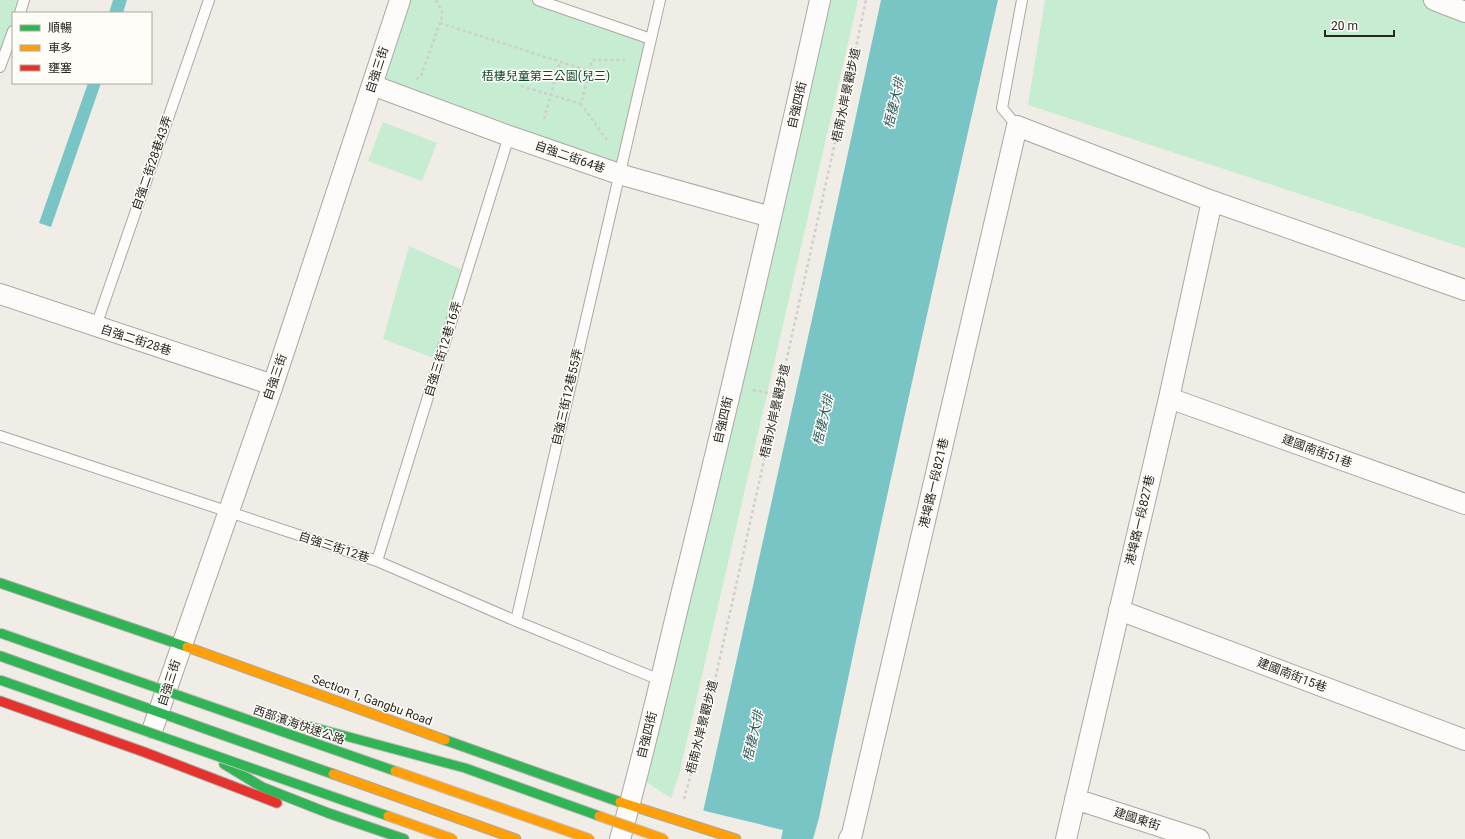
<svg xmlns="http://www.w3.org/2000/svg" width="1465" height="839" viewBox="0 0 1465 839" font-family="Roboto,'Noto Sans TC',sans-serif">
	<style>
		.green { fill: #c6ecd1 }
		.water { fill: #79c5c5 }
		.pier { fill: #f0ede6 }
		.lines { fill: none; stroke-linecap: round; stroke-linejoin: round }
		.lane-casing { stroke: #aaa8a2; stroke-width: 12 }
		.street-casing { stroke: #aaa8a2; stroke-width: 22 }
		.fast-casing { stroke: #aaa8a2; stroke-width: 11 }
		.slow-casing { stroke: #aaa8a2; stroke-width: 11 }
		.jam-casing { stroke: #aaa8a2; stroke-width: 11 }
		.path { stroke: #d0cecb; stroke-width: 2.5; stroke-dasharray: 3 3; stroke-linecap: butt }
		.lane { stroke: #fdfcfb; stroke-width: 10 }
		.street { stroke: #fdfcfb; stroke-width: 20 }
		.fast { stroke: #30b455; stroke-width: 9 }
		.slow { stroke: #ff9f0a; stroke-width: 9 }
		.jam { stroke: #e5322d; stroke-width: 9 }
		.fast-bridge-casing { stroke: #c7bebc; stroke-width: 11; stroke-linecap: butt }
		.slow-bridge-casing { stroke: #c7bebc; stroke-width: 11; stroke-linecap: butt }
		.fast-bridge { stroke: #30b455; stroke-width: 9 }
		.slow-bridge { stroke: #ff9f0a; stroke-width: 9 }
		.labels { text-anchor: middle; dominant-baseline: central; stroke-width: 3; stroke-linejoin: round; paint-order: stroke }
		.street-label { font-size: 12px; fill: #282622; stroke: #fffdf8 }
		.park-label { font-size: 12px; fill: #0c482c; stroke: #fffdf8 }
		.water-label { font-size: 13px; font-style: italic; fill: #2e5d5f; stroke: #fffdf8 }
	</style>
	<rect width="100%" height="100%" fill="#f0ede6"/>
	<path class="green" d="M0,0H16L23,2L20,13H13V31L0,65Z
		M400,0H538L651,39L619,174L372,85Z
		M821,0H858L679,775L671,798L637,776Z
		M1045,0H1465V248L1028,105Z
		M383,122L437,143L422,181L368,161Z
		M409,246L467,272L439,360L383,339Z"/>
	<path class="water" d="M113,0H127L123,13H109Z
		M881,0H998C936,272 875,544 819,818L813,839H697L816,301Z
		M88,83H101L51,227L39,223Z"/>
	<path class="pier" d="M701,810L783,830L781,839H695Z"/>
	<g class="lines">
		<g class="lane-casing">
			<path id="lane" d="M538,0L651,39
				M20,13L24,0
				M0,67L13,31
				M1017,126L1002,108L1022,0
				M96,326L209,0
				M0,436L377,561L516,621L660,680
				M377,561L509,136
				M516,621L660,0"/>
		</g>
		<g class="street-casing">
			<path id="street" d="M1434,0L1465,12
				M372,85L509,136L619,174L771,217
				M0,294L273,385
				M1169,398L1465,504
				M1119,610L1465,740
				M153,728L273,385L400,0
				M1075,799L1199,839
				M620,839C643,759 661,677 681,595C730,398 776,199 820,0
				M849,839L852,834L1017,126L1212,201L1465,290
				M1066,839L1169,398L1212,201"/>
		</g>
		<g class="fast-casing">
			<path id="fast" d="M0,583L187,647
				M0,656L333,774
				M445,740L620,802
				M224,764L262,787L328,813L404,839"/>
		</g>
		<g class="slow-casing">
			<path id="slow" d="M187,647L445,740
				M333,774L516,839
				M620,802L736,839"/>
		</g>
		<g class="jam-casing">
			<path id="jam" d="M0,701L144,752L277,803"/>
		</g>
		<path class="path" d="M440,23L589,71
			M416,79L421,76L443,14L436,0
			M521,86L581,104
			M544,119L560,62
			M607,140L581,104L592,60H627
			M753,390L778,395
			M684,799L708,711L849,80L866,0"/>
		<use href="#lane" class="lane"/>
		<use href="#street" class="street"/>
		<use href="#fast" class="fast"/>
		<use href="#slow" class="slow"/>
		<use href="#jam" class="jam"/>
		<g class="fast-bridge-casing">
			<path id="fast-bridge" d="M0,633L395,771
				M0,680L388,816
				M297,723L465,768L599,816"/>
		</g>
		<g class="slow-bridge-casing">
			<path id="slow-bridge" d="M395,771L590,839
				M388,816L453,839
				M599,816L664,839"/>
		</g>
		<use href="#fast-bridge" class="fast-bridge"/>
		<use href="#slow-bridge" class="slow-bridge"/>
	</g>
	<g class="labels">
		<g class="street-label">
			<text transform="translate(377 70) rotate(-72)">自強三街</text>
			<text transform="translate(846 95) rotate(-78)">梧南水岸景觀步道</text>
			<text transform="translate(797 105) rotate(-77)">自強四街</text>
			<text transform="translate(570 157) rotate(19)">自強二街64巷</text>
			<text transform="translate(152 163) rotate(-71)">自強二街28巷43弄</text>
			<text transform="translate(136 340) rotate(18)">自強二街28巷</text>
			<text transform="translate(443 349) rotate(-73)">自強三街12巷16弄</text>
			<text transform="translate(275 377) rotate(-71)">自強三街</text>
			<text transform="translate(567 397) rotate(-77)">自強三街12巷55弄</text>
			<text transform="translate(775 411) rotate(-77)">梧南水岸景觀步道</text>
			<text transform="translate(723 420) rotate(-77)">自強四街</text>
			<text transform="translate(1317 451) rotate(20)">建國南街51巷</text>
			<text transform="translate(934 483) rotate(-77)">港埠路一段821巷</text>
			<text transform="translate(1140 520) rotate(-77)">港埠路一段827巷</text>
			<text transform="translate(334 547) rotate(18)">自強三街12巷</text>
			<text transform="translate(1292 675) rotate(21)">建國南街15巷</text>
			<text transform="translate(169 683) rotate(-72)">自強三街</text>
			<text transform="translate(372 700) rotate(20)">Section 1, Gangbu Road</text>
			<text transform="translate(299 725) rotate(19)">西部濱海快速公路</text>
			<text transform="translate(702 727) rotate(-76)">梧南水岸景觀步道</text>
			<text transform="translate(647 735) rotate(-76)">自強四街</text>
			<text transform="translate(1137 819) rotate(18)">建國東街</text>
		</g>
		<g class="park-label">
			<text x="546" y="76">梧棲兒童第三公園(兒三)</text>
		</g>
		<g class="water-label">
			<text transform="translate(894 103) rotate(-77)">梧棲大排</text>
			<text transform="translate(823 420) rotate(-77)">梧棲大排</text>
			<text transform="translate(753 736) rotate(-77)">梧棲大排</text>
		</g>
	</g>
	<rect x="12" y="12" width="140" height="72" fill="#fffdf8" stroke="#a9a7a2"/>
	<rect x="20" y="25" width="20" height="6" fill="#30b455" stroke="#a9a7a2"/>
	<text x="48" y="32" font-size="12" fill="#282622">順暢</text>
	<rect x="20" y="45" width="20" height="6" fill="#ff9f0a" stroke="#a9a7a2"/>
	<text x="48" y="52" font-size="12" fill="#282622">車多</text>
	<rect x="20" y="65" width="20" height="6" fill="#e5322d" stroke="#a9a7a2"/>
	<text x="48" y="72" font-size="12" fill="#282622">壅塞</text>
	<path d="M1325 30v6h69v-6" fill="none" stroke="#282622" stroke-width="2"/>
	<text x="1331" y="30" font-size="12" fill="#282622" stroke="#fffdf8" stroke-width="3" paint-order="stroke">20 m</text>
</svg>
